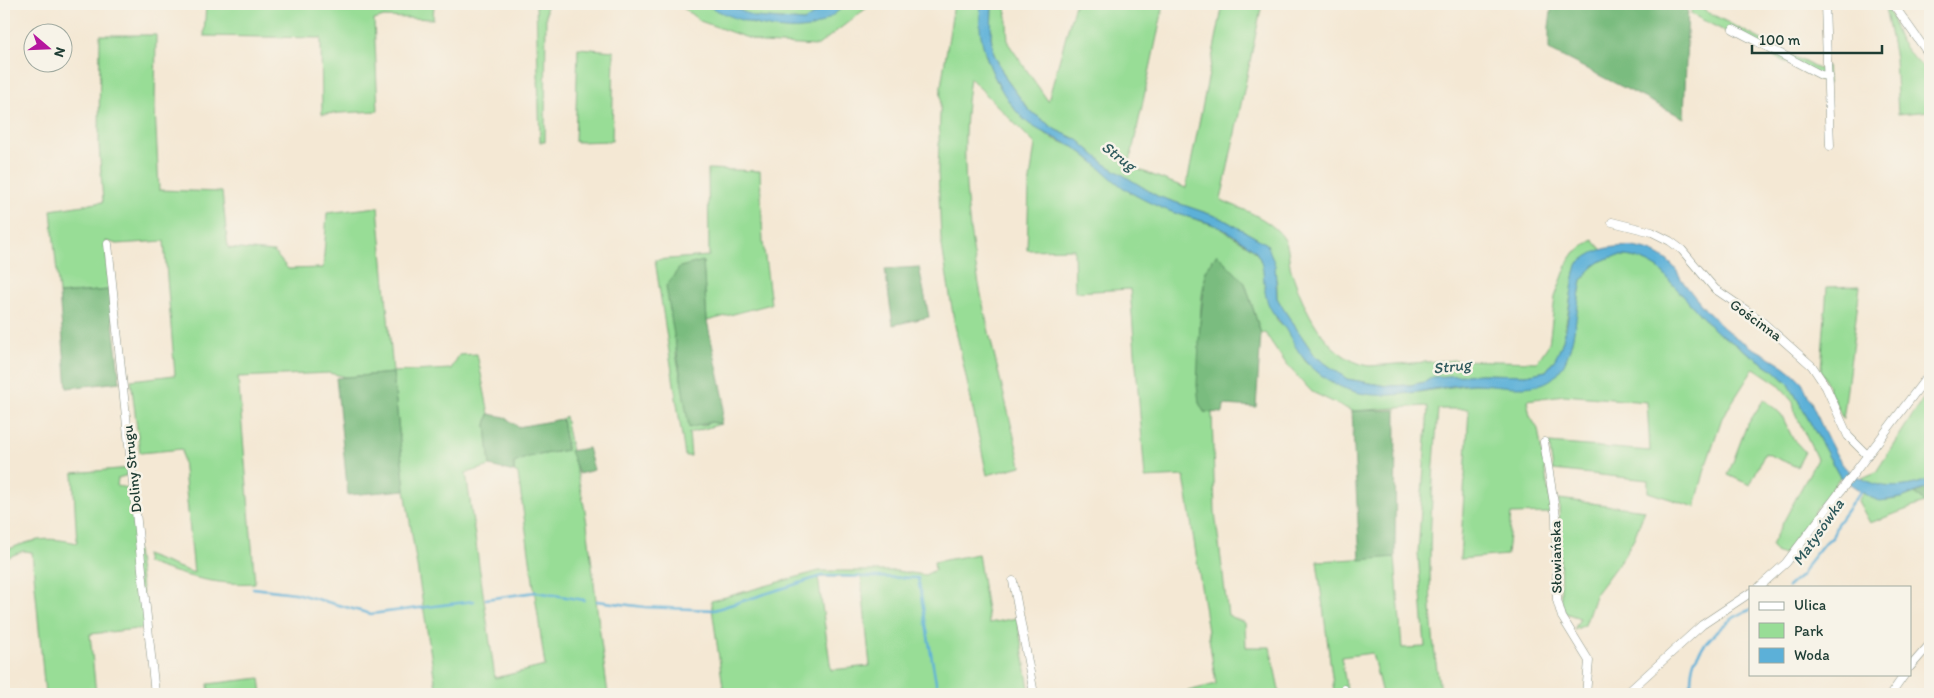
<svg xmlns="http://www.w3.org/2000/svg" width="1934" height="698" viewBox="0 0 1934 698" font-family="Itim,sans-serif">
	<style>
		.green { fill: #98dd96; stroke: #5c8d65; fill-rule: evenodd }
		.forest { fill: #7abc7f; stroke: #4c7c5a }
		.water { fill: #5cb0d8; stroke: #3e7686 }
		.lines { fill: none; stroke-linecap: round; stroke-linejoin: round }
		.stream { stroke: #5cb0d8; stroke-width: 2.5 }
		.minor-casing { stroke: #8a9284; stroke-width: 9 }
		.minor { stroke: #fff; stroke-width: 8 }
		.labels { text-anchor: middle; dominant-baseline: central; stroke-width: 5; stroke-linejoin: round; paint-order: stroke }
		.street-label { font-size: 15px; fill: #1f3d34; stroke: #f7f3e8 }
		.water-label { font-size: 16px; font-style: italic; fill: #2e5a5d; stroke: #f7f3e8 }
	</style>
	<rect width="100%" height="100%" fill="#f7f3e8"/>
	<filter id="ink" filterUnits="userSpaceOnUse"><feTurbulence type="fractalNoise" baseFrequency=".02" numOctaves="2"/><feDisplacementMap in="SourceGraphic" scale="10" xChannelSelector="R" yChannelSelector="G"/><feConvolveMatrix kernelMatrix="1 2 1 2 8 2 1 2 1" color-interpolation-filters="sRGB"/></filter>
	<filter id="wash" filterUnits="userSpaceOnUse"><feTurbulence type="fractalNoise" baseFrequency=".0096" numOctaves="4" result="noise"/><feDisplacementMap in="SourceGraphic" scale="20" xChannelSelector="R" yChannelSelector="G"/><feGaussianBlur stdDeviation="1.12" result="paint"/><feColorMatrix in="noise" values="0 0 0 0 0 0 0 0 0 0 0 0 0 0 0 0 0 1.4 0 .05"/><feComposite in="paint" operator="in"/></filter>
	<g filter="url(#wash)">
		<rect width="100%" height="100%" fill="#f4e8d4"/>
		<path class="green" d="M206,4H434L433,19L384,17L374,20L378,111L322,114L321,38L204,36Z
			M536,4H546L545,142H540Z
			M682,4H705L753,24L800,29L819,24L847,4H872L817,46L762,43L700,21L682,7Z
			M725,4H831L804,21L755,17Z
			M954,4H982L980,16L985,54L996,80L1019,114L1026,121L1052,138L1076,148L1131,193L1172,212L1217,226L1252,248L1259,257L1264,269V281L1277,320L1285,327L1305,361L1321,375L1352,391L1364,393H1412L1472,384L1534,385L1571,344L1582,280C1602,250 1630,250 1659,269L1714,330L1775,371L1789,384L1840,477L1783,555L1776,552L1771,545L1817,459L1795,413L1793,401L1778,384L1754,368L1722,418L1706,465L1695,507L1648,492V480L1553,470L1549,443L1650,451L1647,402L1564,395L1527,400L1530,416L1538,429L1552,513L1511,514L1507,555L1460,559L1469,409H1438C1431,504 1423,600 1441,694H1382L1372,653L1341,657L1347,690L1335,694H1324L1334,692L1317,561L1395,557L1402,648L1425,647L1418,553L1428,408L1425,406L1352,411L1312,392L1287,365L1265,333L1261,334L1245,283L1212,259C1193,297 1202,369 1204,412L1212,413L1215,512L1228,615L1245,623L1246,647H1270L1280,694H1176L1216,684L1184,476L1145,478L1130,289L1075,292L1074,249L1027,250L1029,188L1035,144L970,78C950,209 992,340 1021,466L987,475L954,321L941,239L938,170L941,86Z
			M992,4H1006L1008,43L1048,101L1075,4H1164L1129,166L1186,188L1223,4H1262L1221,200C1242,209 1269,218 1283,237C1290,247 1288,259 1291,270C1304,308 1325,358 1369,366L1455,360L1537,362L1549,344L1555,297L1568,262L1575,252L1593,240L1602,250L1581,261L1575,272L1563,340L1558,355L1546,371L1526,375L1481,374L1433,377L1425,382L1410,385L1387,386L1347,379L1315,356L1286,313L1277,298V283L1267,244L1221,218L1157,196L1105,164L1078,140L1056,130L1029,110L1006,79L994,54L991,37Z
			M1692,4L1818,69L1827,66L1828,84L1691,14Z
			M1885,7C1895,20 1892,17 1896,31C1900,45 1920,65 1930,74V111L1898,114L1895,58Z
			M100,35H156L155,108L159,190L222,192L228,248L274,252L288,269L323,268L327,213L378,207L393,372L451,369L459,355L477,354L489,414L486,425L490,466L466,473L495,678L545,666L518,474L514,472V463L528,457L567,450L562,419L565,416C571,453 582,487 587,524C594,581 600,638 608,694H437L405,490L393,373L347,377L329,373L238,377L255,583C216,586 182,575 147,563L145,555L194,573L182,449L140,453L131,380L175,375L164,241L117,244L106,241L109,290L59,294L51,210L103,202L99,145Z
			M578,48L614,51L612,141L575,142Z
			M708,169L760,171L763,242L771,304L707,321L703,262L680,267L676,354L685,399L702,426L711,422L721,424L689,433L691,456H685L655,260L709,256Z
			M1860,286L1843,420L1821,370L1827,287Z
			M1930,388V479C1909,488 1882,493 1862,478L1876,472Z
			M1764,399L1781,414L1793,439L1805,452L1797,467L1765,453L1750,485L1728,475L1746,427Z
			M130,468L128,475L118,478L117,486L129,488L147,628L90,634L96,694H45L32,552L23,551L4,559V551C34,539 45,536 77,543L73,473Z
			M1863,493C1880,505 1897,500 1915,493L1924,503L1870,523L1858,501Z
			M1559,499L1645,510L1634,538L1624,556L1596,593L1585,625L1574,630L1580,618L1565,613L1561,600Z
			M978,554L989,623L1017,618L1030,694H724L711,601L819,571H896L925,575L935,570L934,562ZM818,577H861L870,666L831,670Z
			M260,678L262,694H209L208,684Z"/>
		<path class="forest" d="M1552,4H1688L1684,118L1549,50V27Z
			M1217,254L1245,283L1261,334L1256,407L1224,405L1223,413L1204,412L1199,403L1197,385L1200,322L1206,270Z
			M703,261L707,321L724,399L721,424L711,422L689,428L666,286L680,267Z
			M919,267L929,317L893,325L885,269Z
			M109,290L120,382L67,388L59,294Z
			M393,373L405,490L348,495L336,378Z
			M1396,410L1395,557L1360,560L1352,411Z
			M489,414L505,417L518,427L562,419L567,450L528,457L514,463V472L490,466L486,425Z
			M588,448L594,470L579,474L570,451Z
			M1930,487V508L1915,493Z"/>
		<path class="water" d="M705,4H725L755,17L804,21L831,4H847C835,13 823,25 808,28C779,34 729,19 705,4Z
			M982,4H992L991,37L994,54L1006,79L1029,110L1056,130L1078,140L1105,164L1157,196L1221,218L1267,244L1275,265L1277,298L1286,313L1315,356L1347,379L1387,386L1410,385L1425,382L1433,377L1481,374L1526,375L1546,371C1572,343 1567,299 1577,265C1600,239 1651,241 1674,267C1678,272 1680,278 1684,283C1698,301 1712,319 1730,333C1754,352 1781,358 1802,382C1811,400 1834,459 1847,469C1872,490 1901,491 1930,479V487L1901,498L1880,501L1869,497L1840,477L1789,384L1775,371L1714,330L1659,269C1630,250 1602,250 1582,280C1576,307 1576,358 1554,377C1533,395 1496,383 1471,384C1433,386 1391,403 1352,391C1336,387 1316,373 1305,360C1297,351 1292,340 1286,330C1280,320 1270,312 1267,300C1261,282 1268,261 1251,247C1241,240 1228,231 1217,226C1204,220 1189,218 1175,213C1160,208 1143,200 1130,192C1110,180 1094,160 1075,148C1060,139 1043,134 1028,123C1001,101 971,39 982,4Z"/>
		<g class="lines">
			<path class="stream" d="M1788,587L1802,575L1809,562L1825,542L1832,538L1837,524L1863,488
				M253,588L295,593L371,614L474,601
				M486,599L536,592L584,600
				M597,601L645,607L714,610L822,576L918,578L938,694
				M1696,694L1691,686C1691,678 1691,667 1695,659C1705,641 1729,616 1750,610"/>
		</g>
	</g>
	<g filter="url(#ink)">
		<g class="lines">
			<g class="minor-casing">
				<path id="minor" d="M1825,4L1830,146
					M1893,4L1930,56
					M1733,29L1821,75L1829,76
					M1612,222L1652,232L1670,241L1682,250L1715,289L1759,319L1812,366L1826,387L1848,436L1867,455
					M108,244L155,694
					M1544,442L1556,516L1557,600L1562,617L1589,661L1586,694
					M1013,581L1034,694
					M1759,587L1786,563L1930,373
					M1910,667L1930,644
					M1344,689L1345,694
					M1626,694L1702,625L1750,593
					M1891,694L1905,674"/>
			</g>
			<use href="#minor" class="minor"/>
		</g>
	</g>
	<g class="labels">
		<g class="street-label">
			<text transform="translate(1756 320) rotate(36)">Gościnna</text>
			<text transform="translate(132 469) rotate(-96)">Doliny Strugu</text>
			<text transform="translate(1556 557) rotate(-91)">Słowiańska</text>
		</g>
		<g class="water-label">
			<text transform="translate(1119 156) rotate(37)">Strug</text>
			<text transform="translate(1452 366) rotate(-7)">Strug</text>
			<text transform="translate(1818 532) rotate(-55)">Matysówka</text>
		</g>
	</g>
	<rect width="1934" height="698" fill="none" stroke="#f7f3e8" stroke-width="20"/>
	<rect x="1749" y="586" width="162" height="90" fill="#f7f3e8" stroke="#a1aaa0"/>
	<rect x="1759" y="602" width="25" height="8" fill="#ffffff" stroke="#a1aaa0"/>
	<text x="1794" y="610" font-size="15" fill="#1f3d34">Ulica</text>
	<rect x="1759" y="623" width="25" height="15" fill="#98dd96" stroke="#a1aaa0"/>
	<text x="1794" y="636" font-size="15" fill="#1f3d34">Park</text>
	<rect x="1759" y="648" width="25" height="15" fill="#5cb0d8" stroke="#a1aaa0"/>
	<text x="1794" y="660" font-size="15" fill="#1f3d34">Woda</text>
	<g transform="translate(48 48) rotate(109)"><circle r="24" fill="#f7f3e8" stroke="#a1aaa0"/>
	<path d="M0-4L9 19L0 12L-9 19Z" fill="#b5179e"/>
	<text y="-8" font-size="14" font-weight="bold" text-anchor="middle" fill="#1f3d34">N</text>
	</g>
	<path d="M1752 45v8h130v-8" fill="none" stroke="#1f3d34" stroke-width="2.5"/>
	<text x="1759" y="45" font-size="15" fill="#1f3d34" stroke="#f7f3e8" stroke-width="4" paint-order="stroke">100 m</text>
</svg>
